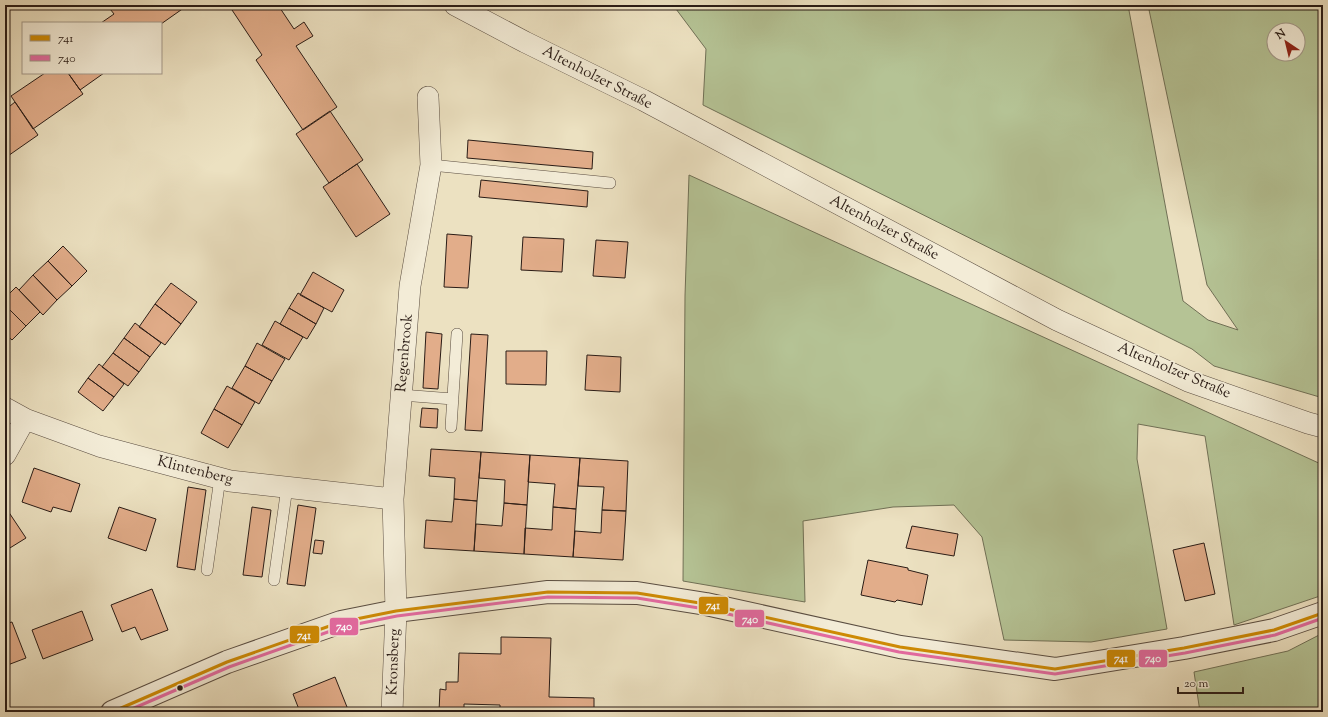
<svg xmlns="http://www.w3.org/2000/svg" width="1328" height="717" viewBox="0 0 1328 717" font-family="'Sorts Mill Goudy',serif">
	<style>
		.green { fill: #b5c395; stroke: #707056; fill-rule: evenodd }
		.building { fill: #e2ad8a; stroke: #2a1c16 }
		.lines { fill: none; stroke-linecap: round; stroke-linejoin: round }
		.service-casing { stroke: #5a4d41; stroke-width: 12 }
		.minor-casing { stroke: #5a4d41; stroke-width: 22 }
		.tertiary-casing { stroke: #5a4d41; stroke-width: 24 }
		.service { stroke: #f3ecd7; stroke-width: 11 }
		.minor { stroke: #f3ecd7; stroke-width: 21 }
		.tertiary { stroke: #f3ecd7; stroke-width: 22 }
		.bus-1-casing { stroke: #f3ecd7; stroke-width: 6 }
		.bus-2-casing { stroke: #f3ecd7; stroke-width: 6 }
		.bus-1 { stroke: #ce8a04; stroke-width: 3 }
		.bus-2 { stroke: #e36aa0; stroke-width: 3 }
		.bus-dot { fill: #2a1c16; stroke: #f3ecd7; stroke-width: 1.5 }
		.labels { text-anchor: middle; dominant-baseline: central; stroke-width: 3.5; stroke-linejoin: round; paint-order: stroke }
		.street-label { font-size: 15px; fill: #2a1c16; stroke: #f3ecd7 }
		.line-badge { stroke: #f3ecd7; stroke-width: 1.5 }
		.badge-label { font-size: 11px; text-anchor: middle; font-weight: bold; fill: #fff }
	</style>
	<rect width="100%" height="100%" fill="#ece1c1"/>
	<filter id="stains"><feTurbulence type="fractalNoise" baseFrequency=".005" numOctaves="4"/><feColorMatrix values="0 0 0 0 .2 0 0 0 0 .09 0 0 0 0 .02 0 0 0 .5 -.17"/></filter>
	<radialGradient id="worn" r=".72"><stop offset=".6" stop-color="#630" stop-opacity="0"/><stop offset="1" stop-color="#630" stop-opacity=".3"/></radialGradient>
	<path class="green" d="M673,5H1128L1183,301L1208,320L1238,330L1207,285L1148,5H1323V398L1214,366L1192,349L703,105L706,49ZM1274,30H1298V54H1274Z
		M689,175L1323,465V595L1234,625L1205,436L1138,424L1137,459L1167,629L1091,642L1004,640L982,537L954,505L893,507L803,521L805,602L683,581L685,296Z
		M1323,633V712H1200L1194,672L1288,651Z"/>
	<path class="building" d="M107,5H188L161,24L101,23L114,14Z
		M239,5H278L294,29L304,22L313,36L296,46L337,107L303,130L256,60L262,55L232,10Z
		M45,73H68L83,94L33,129L11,96Z
		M68,73H104L80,90Z
		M15,102L38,135L5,158V110Z
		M330,111L363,160L329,183L296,134Z
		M468,140L593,152L592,169L467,158Z
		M357,164L390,214L356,237L323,187Z
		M481,180L588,191L587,207L479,197Z
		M447,234L472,236L468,288L444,287Z
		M523,237L564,239L562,272L521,270Z
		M596,240L628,242L625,278L593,276Z
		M63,246L87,271L72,286L48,261Z
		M48,261L72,286L57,300L33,275Z
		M313,272L344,290L332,312L300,295Z
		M33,275L57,300L43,315L19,290Z
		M171,283L197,302L181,324L155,304Z
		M16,287L40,312L26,326L5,305V298Z
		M298,293L324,308L316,324L289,308Z
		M155,304L181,324L165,345L139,327Z
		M5,305L26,326L12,340L5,334Z
		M289,308L316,324L307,339L280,324Z
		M275,321L303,337L289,360L262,345Z
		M135,323L161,343L150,357L124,338Z
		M426,332L442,334L438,389L423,388Z
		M471,334L488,335L482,431L465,430Z
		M124,338L150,357L139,372L113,353Z
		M257,343L285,359L272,381L245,366Z
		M506,351H547L546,385L506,384Z
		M113,353L139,372L128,386L102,367Z
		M587,355L621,357L620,392L585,390Z
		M99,364L124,384L114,397L88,378Z
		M245,366L272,381L259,404L232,388Z
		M88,378L114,397L103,411L78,392Z
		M227,386L255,402L242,425L214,409Z
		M422,408L438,409L437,428L420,427Z
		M214,409L242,425L228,448L201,433Z
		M431,449L481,452L477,501L454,499L455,478L429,476Z
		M481,452L530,455L527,505L504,503L505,480L479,478Z
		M530,455L580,458L576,509L553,507L555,484L528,482Z
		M580,458L628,461L626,511L602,510L604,487L578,486Z
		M34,468L80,484L71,512L53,507L51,512L22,502Z
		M188,487L206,490L195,570L177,567Z
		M454,499L477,501L474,551L424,548L426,520L452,522Z
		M504,503L527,505L524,554L474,551L476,524L502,526Z
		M298,505L316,508L305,586L287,584Z
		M119,507L156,519L146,551L108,538Z
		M252,507L271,510L262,577L243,575Z
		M553,507L576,509L573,557L524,554L525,528L552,530Z
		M602,510L626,511L623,560L573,557L575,531L601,533Z
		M8,511L26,538L5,551V513Z
		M912,526L958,534L954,556L906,548Z
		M315,540L324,541L322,554L313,553Z
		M1204,543L1215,594L1185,601L1173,550Z
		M868,560L908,568V570L928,575L922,605L897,600L895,602L861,595Z
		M152,589L168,630L141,640L135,627L122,632L111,605Z
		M82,611L93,640L43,659L32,630Z
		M12,622L26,658L5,666V624Z
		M501,637L551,638L549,697L594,698V712H500V705L464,704V712H439L440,689L446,690V682H458L459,653L501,654Z
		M335,677L349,712H300L293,694Z"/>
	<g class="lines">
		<g class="service-casing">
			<path id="service" d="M431,165L610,183
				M401,395L453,399
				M451,427L457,334
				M207,570L220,478
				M274,580L287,487"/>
		</g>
		<g class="minor-casing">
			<path id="minor" d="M455,5L525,42L643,100L1057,320L1188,381L1308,423L1323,427
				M5,408L25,419L99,446L230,481L393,499
				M5,455L25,419
				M392,712L396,611L393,499L410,286L431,165L428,97"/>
		</g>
		<g class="tertiary-casing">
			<path id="tertiary" d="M112,712L227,662L341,622L396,611L548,592L637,593L706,604L900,647L1055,669L1184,648L1274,630L1323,613"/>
		</g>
		<use href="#service" class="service"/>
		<use href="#minor" class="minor"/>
		<use href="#tertiary" class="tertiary"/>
		<g class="bus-1-casing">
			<path id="bus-1" d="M112,712L227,662L341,622L396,611L548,592L637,593L706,604L900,647L1055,669L1184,648L1274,630L1323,613"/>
		</g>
		<g class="bus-2-casing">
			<path id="bus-2" d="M125,712L229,667L342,627L397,616L548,597L637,598L705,609L899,652L1055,674L1185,653L1275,635L1323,618"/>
		</g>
		<use href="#bus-1" class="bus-1"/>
		<use href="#bus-2" class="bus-2"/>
	</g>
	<circle class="bus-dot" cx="180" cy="688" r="3.5"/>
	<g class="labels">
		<g class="street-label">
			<text transform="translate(597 78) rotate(27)">Altenholzer Straße</text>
			<text transform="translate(884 228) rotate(28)">Altenholzer Straße</text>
			<text transform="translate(405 353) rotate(-85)">Regenbrook</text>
			<text transform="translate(1174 371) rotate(23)">Altenholzer Straße</text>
			<text transform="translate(195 471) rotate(14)">Klintenberg</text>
			<text transform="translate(394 662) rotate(-88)">Kronsberg</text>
		</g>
	</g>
	<g class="line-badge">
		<rect x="698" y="596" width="31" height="19" rx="4" fill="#ce8a04"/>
		<rect x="734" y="609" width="31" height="19" rx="4" fill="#e36aa0"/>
		<rect x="329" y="617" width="30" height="19" rx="4" fill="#e36aa0"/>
		<rect x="289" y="625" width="31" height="19" rx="4" fill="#ce8a04"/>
		<rect x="1138" y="649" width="30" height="19" rx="4" fill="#e36aa0"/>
		<rect x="1106" y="649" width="30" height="19" rx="4" fill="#ce8a04"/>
	</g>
	<g class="badge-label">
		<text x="713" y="609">741</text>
		<text x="750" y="623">740</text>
		<text x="344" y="630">740</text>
		<text x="304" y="639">741</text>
		<text x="1153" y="662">740</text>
		<text x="1121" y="662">741</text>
	</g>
	<rect width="1328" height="717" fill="none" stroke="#ece1c1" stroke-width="20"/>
	<rect x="6" y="6" width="1316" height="705" fill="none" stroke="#2a1c16" stroke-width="2"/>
	<rect x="10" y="10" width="1308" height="697" fill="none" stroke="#2a1c16"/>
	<rect x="22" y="22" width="140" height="52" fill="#f3ecd7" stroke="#a3998a"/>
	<rect x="30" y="35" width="20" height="6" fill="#ce8a04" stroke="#a3998a"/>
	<text x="58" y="42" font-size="12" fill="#2a1c16">741</text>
	<rect x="30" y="55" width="20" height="6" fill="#e36aa0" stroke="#a3998a"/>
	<text x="58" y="62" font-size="12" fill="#2a1c16">740</text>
	<g transform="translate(1286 42) rotate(325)"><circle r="19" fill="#f3ecd7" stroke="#a3998a"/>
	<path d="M0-3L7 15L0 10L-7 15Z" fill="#8f2418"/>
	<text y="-6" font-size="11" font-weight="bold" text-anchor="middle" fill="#2a1c16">N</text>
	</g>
	<path d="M1178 687v6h65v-6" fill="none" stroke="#2a1c16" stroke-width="2"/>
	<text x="1184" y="687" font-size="12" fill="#2a1c16" stroke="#f3ecd7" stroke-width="3" paint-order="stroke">20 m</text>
	<rect width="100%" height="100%" filter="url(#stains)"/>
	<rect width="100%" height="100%" fill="url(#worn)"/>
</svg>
